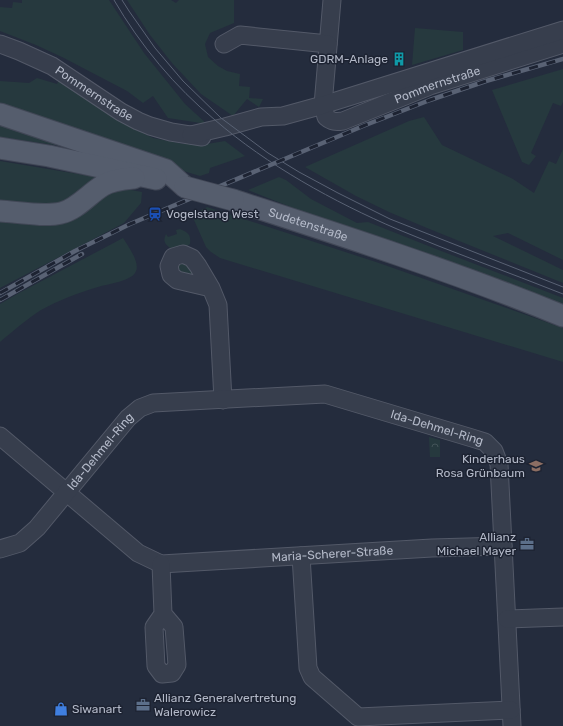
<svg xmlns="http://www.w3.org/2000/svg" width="563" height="726" viewBox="0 0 563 726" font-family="Rubik,sans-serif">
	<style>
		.green { fill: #26393e }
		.park { fill: url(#park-crowns) }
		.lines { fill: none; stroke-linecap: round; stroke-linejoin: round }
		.minor-casing { stroke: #535968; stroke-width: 19 }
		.major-casing { stroke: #414756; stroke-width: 23 }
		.minor { stroke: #373e4d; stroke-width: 17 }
		.major { stroke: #555d6d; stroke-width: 21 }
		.tram { stroke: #596274; stroke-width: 1 }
		.rail-casing { stroke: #596274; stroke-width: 4.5 }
		.rail { stroke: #1d2332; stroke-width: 3; stroke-dasharray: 9; stroke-linecap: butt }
		.major-bridge-casing { stroke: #414756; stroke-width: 23; stroke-linecap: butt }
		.major-bridge { stroke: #555d6d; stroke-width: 21 }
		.labels { text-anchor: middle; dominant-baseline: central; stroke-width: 3; stroke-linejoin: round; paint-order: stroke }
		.poi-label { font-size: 12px; fill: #b3b9c8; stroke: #1d2332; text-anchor: end }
		.street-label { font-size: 12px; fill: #b3b9c8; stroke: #1d2332 }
	</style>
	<defs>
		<pattern id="park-crowns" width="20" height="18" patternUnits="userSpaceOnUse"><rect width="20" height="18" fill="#26393e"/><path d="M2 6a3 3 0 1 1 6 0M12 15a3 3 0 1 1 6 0" fill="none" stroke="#435458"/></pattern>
	</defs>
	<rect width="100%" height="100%" fill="#242c3d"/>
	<path class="green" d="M22,0H109L144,53L185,104L207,124L168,118L153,96L143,103L127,91L62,57L36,45L0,31V7L12,8L13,2L22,3Z
		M127,0H171L176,3L179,0H234V23L210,33L205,44L208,57L218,66L227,71L240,74L239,86L250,87L249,98L263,99L259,107L247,99L233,116L201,94L172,63L150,35Z
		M415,28L463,32V50L412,65Z
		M563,69V102L561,106L553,103L531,153L536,156L529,165L522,162L492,90Z
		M37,78L57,84L59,80L116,119L128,126L153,138L184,144H207L225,141L245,156L210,168L209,173L200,176L147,160L0,111V81L29,83Z
		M424,117L442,145L513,179L534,193L549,161L556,164L563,149V260L508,233L493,236L563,270V283L427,228L389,212L356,196L305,167L409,121Z
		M0,122L49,139L61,146L0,137Z
		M0,161L96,177L94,185L69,205L0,206Z
		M279,177L286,180L311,199L357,223L368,222L436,249L563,298V307L316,217L248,190Z
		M120,188L142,192L141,203L124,223L0,288V217L106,193Z
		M207,207L379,263L563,328V362L220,258L211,252L206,247L194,220C195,213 201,210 207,207Z
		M180,229C189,233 191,235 190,244L185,248H170C164,243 163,241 166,234L168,237L177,234L176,230Z
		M123,238C128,246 140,262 136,271C133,281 107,284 98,287C78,293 59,300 41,310C27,319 13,331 0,342V304L19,293Z
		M183,260L193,271L192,274L189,276L178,273L176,264Z"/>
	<path class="park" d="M429,437L440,440V457H430Z"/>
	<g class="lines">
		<g class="minor-casing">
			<g id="minor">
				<path id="s1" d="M332,0L323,105L326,117C332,122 336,122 343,121L430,86L563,44"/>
				<path id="s2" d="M0,44L19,51L52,66L121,112L138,121L150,126L171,132L202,137"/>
				<path d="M224,44L240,35L328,44"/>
				<path d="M191,135L225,127L261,117L283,116L323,105L563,30"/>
				<path d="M211,288L177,280L171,275L169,266L173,257L183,254L192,258L198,266L211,288L218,305L223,400"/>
				<path id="s3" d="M0,436L138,553L161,564L432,548L503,546"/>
				<path id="s4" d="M0,549L20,543L37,528L128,418L140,408L153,403L325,394L472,438L485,442L494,451L499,464L512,726"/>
				<path d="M301,556L308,668L312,677L358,717L511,710"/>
				<path d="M161,564L163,614L174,627L177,665L172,673L162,674L156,666L154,627L163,614"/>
				<path d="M507,619L563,617"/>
			</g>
		</g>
		<g class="major-casing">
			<g id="major">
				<path d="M0,114L166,170L185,187"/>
				<path d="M0,148L49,156L156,179"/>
				<path id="s5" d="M233,200C344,236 455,272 563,316"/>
				<path d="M0,211C17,212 45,217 61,213C76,210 89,194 102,186C111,180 123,179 134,178"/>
			</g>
		</g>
		<use href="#minor" class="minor"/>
		<use href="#major" class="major"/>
		<path class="tram" d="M114,0C140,45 175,87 215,120C267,165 334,202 397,229C451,252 508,272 563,294
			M122,0L129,11L155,48L183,81L221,118L268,153L299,172L338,193L390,219L563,287"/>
		<g class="rail-casing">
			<path id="rail" d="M0,293L75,251L130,224L363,126L430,100L486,81L563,59
				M0,300L82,254"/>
		</g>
		<use href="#rail" class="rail"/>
		<g class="major-bridge-casing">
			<path id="major-bridge" d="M185,187L233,200"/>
		</g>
		<use href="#major-bridge" class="major-bridge"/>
	</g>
	<defs>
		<g id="building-bare" transform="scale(1.08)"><path d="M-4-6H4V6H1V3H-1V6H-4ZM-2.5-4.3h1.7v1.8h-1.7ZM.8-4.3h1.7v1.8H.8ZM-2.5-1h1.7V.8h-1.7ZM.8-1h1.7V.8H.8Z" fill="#0f9aa8" stroke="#1d2332" stroke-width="2.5" paint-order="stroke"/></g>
		<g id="station-bare" transform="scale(1.08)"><path d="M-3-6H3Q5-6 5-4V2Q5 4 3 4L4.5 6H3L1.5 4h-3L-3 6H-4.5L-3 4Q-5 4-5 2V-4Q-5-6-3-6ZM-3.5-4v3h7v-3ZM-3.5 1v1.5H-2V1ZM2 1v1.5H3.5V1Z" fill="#1a4fb4" stroke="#1d2332" stroke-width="2.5" paint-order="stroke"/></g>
		<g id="school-bare" transform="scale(1.08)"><path d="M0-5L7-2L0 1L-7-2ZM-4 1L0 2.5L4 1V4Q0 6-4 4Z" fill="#8d6e63" stroke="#1d2332" stroke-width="2.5" paint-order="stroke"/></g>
		<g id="office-bare" transform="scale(1.08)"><path d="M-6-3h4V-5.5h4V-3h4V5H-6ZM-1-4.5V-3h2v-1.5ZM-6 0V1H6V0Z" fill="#5c6f8a" stroke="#1d2332" stroke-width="2.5" paint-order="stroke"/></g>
		<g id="shop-bare" transform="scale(1.08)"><path d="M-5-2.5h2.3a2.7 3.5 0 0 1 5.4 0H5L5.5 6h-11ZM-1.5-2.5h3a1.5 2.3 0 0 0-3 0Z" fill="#3f7fe0" stroke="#1d2332" stroke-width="2.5" paint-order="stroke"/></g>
	</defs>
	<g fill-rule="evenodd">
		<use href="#building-bare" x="399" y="59"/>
		<use href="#station-bare" x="155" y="214"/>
		<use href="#school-bare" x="536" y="466"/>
		<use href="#office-bare" x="527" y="544"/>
		<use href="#office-bare" x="143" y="705"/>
		<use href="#shop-bare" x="61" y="709"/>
	</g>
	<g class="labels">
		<g class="poi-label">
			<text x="388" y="59">GDRM-Anlage</text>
			<text x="166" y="214" text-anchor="start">Vogelstang West</text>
			<text x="525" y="459">Kinderhaus<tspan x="525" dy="14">Rosa Grünbaum</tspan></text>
			<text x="516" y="537">Allianz<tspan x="516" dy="14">Michael Mayer</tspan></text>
			<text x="154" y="698" text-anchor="start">Allianz Generalvertretung<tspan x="154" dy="14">Walerowicz</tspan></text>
			<text x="72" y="709" text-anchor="start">Siwanart</text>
		</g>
		<g class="street-label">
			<text stroke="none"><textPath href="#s1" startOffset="237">Pommernstraße</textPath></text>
			<text stroke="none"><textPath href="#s2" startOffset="107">Pommernstraße</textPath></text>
			<text stroke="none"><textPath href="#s5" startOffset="79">Sudetenstraße</textPath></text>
			<text stroke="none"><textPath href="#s4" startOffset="505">Ida-Dehmel-Ring</textPath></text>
			<text stroke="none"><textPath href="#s4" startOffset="143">Ida-Dehmel-Ring</textPath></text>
			<text stroke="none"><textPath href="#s3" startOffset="378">Maria-Scherer-Straße</textPath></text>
		</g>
	</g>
</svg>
